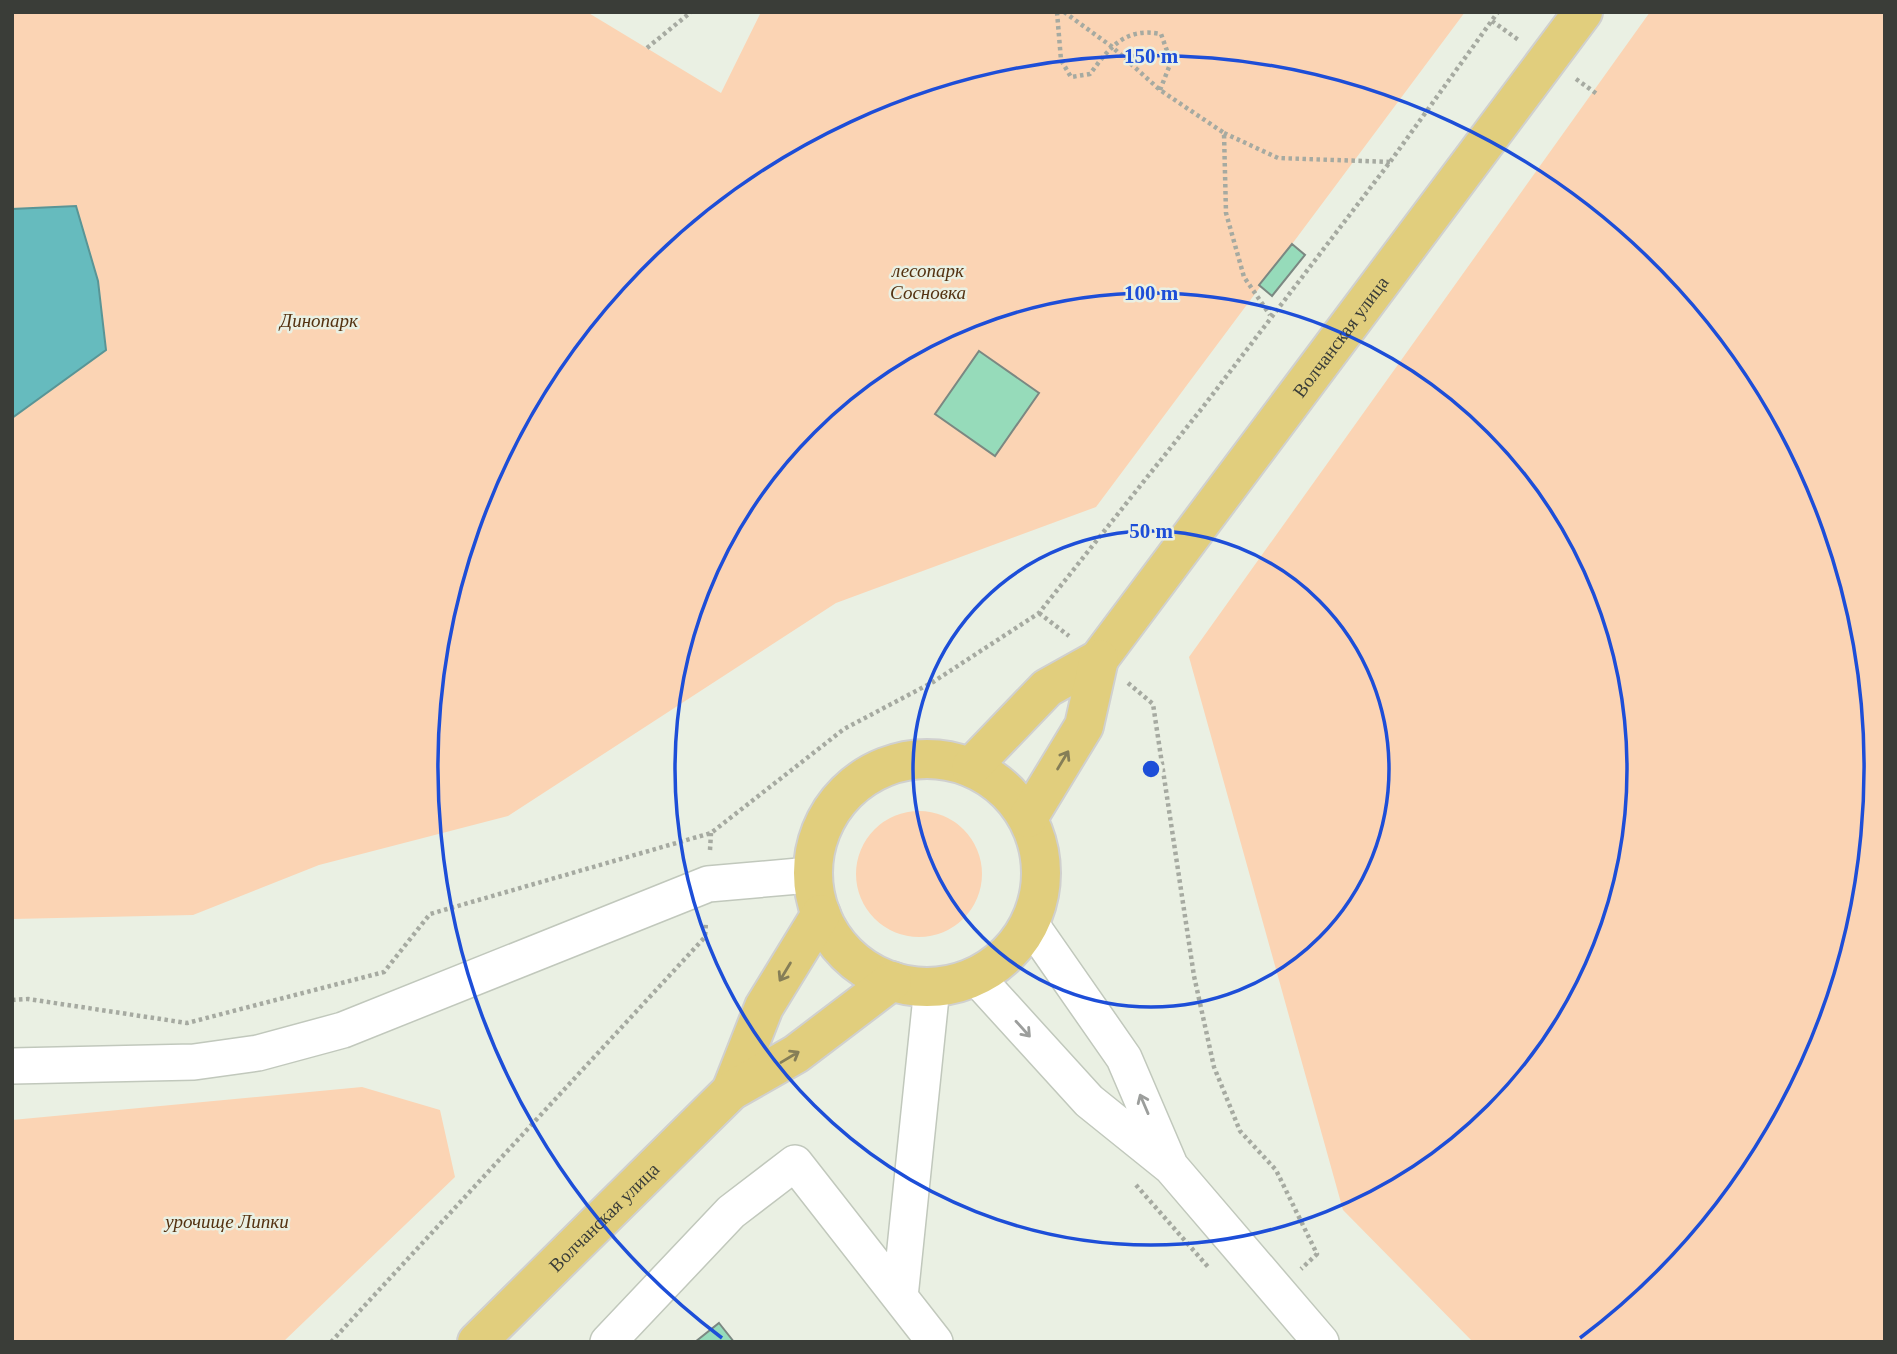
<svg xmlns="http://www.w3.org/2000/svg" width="1897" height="1354" viewBox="0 0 1897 1354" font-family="'Times New Roman',serif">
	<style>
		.green { fill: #fbd4b4 }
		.water { fill: #66bbbe; stroke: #599596; stroke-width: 2 }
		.building { fill: #96dbba; stroke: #7b8882; stroke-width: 2 }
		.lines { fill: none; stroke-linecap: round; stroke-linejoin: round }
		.minor-casing { stroke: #c1c8bc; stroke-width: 38 }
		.major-casing { stroke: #d0d0cf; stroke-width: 42 }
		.path { stroke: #a6aaa1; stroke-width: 4.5; stroke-dasharray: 3.5 3.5; stroke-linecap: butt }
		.minor { stroke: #fff; stroke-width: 35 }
		.major { stroke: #e1ce7d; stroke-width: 38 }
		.oneway { stroke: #857e57 }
		.oneway2 { stroke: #9c9e9c }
		.ring { fill: none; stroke: #1d4ed8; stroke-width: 3.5 }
		.labels { text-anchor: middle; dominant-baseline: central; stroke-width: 5; stroke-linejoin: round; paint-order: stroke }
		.park-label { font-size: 19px; font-style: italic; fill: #543211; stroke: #eaf0e3 }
		.street-label { font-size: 19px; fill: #3a3d38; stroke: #eaf0e3 }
		.centre { fill: #1d4ed8; stroke: #eaf0e3; stroke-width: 3.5 }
		.ring-label { font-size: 21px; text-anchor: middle; font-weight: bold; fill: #1d4ed8; stroke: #eaf0e3; stroke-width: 5; stroke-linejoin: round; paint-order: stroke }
	</style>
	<rect width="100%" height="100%" fill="#eaf0e3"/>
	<path class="green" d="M12,12H587L721,93L761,12H1465L1096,507L836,603L508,816L319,865L193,915L12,919Z
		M1650,12H1885V1342H1473L1343,1210L1189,657Z
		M856 874a63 63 0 1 1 126 0a63 63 0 1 1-126 0Z
		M362,1087L440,1110L455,1177L283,1342H12V1120Z"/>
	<path class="water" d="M76,206L98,281L106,350L12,418V209Z"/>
	<path class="building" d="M1292,244L1305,255L1272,296L1259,285Z
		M979,351L1039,393L995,456L935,414Z
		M719,1323L734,1342H695Z"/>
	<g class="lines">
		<g class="minor-casing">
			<path id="minor" d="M1030,923L1124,1058L1169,1163
				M977,978L1089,1101L1171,1167L1321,1342
				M12,1066L194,1062L258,1053L343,1030L708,884L810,875
				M900,1297L932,987
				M608,1342L731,1212L795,1163L935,1342"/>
		</g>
		<g class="major-casing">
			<g id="major">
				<circle cx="927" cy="873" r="114"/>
				<path id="s1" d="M971,767L1047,688L1099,659L1583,12"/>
				<path d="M1028,818L1084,726L1099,659"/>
				<path d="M731,1091L764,1007L821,914"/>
				<path id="s2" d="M477,1342L731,1091L796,1054L892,981"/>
			</g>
		</g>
		<path class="path" d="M1057,12L1061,60L1071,77L1090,74C1110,47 1125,27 1161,34L1171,62L1160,90
			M1064,12L1111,46L1160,90L1224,133L1226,213L1244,277L1270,315
			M1492,21L1520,41
			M647,48L691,12
			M1576,79L1597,94
			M1224,133L1278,158L1390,162
			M1039,613L1069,636
			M1128,683L1153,704L1194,976L1214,1067L1240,1131L1276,1170L1317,1254L1301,1269
			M710,850L711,833
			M12,1000L28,999L187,1023L384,972L430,914L711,833L844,729L933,682L1039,613L1203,407L1390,162L1498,12
			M1136,1185L1209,1268
			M331,1342L705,937L706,922"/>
		<use href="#minor" class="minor"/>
		<use href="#major" class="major"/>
	</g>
	<defs><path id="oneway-shaft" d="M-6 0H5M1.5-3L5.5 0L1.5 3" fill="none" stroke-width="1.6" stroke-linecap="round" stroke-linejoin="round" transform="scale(1.75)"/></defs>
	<g class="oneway">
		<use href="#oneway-shaft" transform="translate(1063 760) rotate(-59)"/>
		<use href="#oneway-shaft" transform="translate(785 972) rotate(121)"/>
		<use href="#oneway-shaft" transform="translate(790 1057) rotate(-31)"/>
	</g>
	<g class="oneway2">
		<use href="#oneway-shaft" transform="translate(1023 1029) rotate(48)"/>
		<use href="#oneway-shaft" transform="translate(1144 1104) rotate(-113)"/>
	</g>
	<g class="ring">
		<circle cx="1151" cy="769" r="238"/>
		<circle cx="1151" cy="769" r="476"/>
		<path d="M722 1338A713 713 0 1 1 1580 1338"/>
	</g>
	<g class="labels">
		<g class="park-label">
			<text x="928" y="270">лесопарк<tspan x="928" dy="22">Сосновка</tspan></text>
			<text x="319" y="320">Динопарк</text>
			<text x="227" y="1221">урочище Липки</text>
		</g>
		<g class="street-label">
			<text stroke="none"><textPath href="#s1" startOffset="572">Волчанская улица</textPath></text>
			<text stroke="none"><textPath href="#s2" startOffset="178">Волчанская улица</textPath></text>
		</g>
	</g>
	<circle cx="1151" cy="769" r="10" class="centre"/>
	<g class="ring-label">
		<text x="1151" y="63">150 m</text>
		<text x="1151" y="300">100 m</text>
		<text x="1151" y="538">50 m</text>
	</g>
	<rect width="1897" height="1354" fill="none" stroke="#3a3d38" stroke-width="28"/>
</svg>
